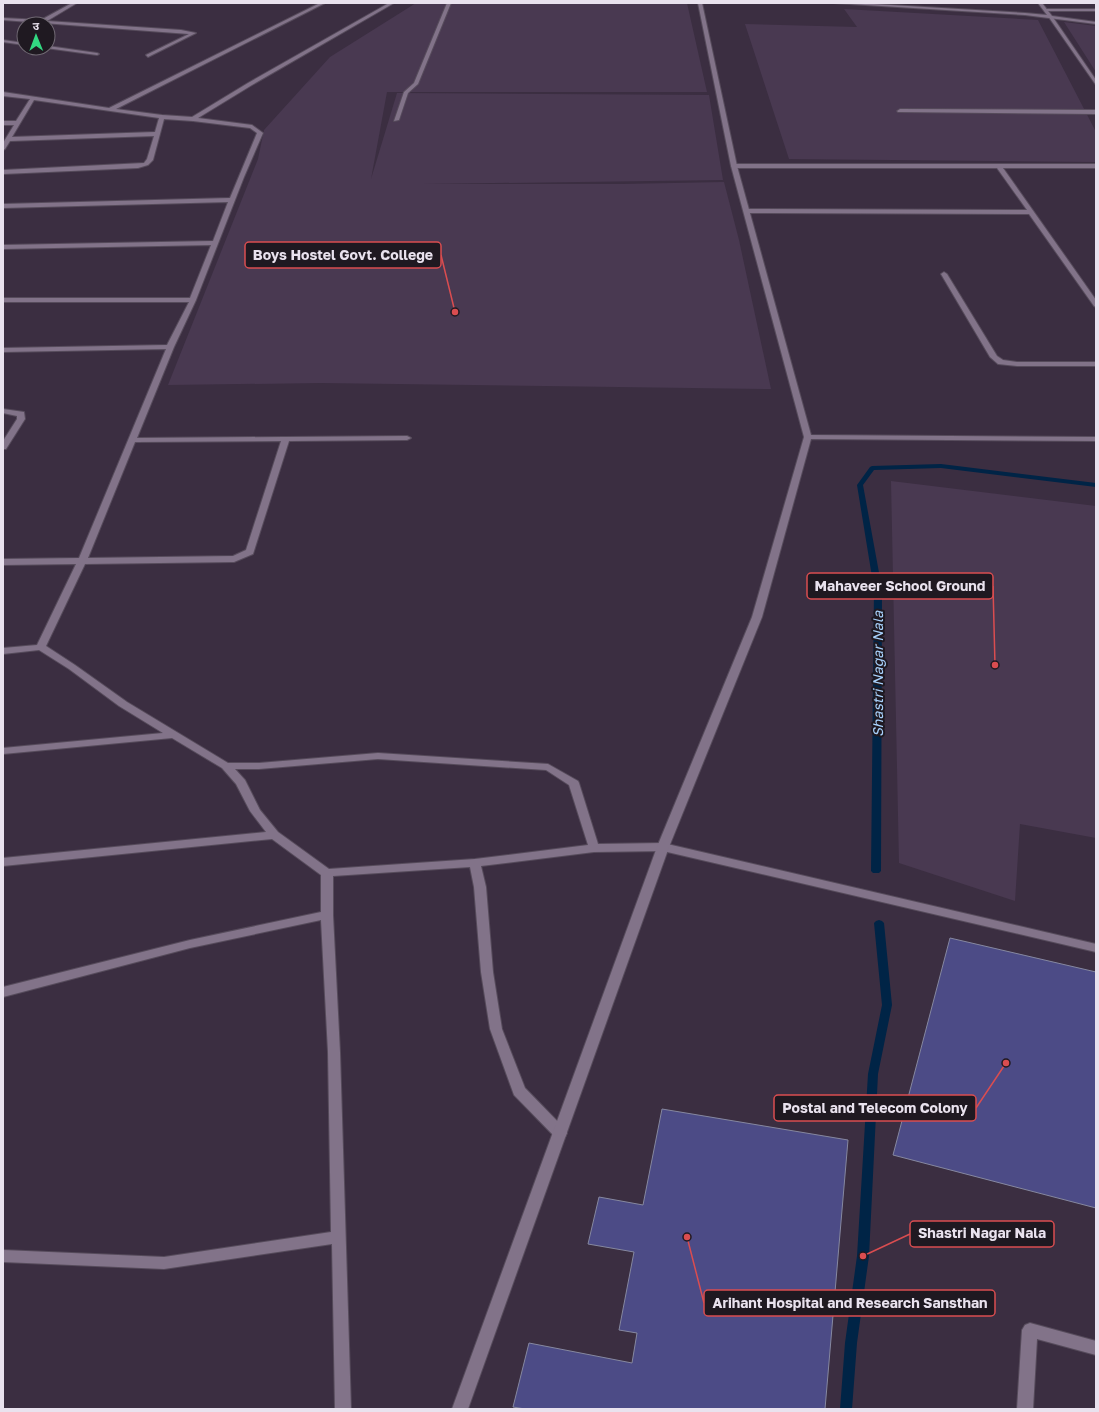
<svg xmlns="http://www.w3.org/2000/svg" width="1099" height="1412" viewBox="0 0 1099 1412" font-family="'Golos Text','Noto Sans Devanagari',sans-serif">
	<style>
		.built { fill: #493951 }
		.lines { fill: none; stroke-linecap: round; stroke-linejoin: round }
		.stream { fill: #002446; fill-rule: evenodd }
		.building { fill: #4c4b86; stroke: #8688a0 }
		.street-casing { stroke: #564b5b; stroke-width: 2 }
		.secondary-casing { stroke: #564b5b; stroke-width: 2 }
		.street { fill: #827389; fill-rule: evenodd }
		.secondary { fill: #827389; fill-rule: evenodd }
		.labels { text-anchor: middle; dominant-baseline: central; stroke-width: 4; stroke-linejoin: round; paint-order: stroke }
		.water-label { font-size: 14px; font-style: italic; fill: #a8d1fc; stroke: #1f1921 }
		.leader { fill: none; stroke: #da4d50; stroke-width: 1.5 }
		.callout-dot { fill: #da4d50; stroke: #1f1921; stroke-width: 1.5 }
		.callout { fill: #1f1921; stroke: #da4d50; stroke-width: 1.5 }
		.callout-label { font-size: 14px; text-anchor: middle; font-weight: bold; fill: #e9e2ee }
	</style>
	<rect width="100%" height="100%" fill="#3b2e41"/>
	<path class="built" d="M416,3H687L707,92H387L371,179L397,93L709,95L723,180L424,184H622L724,182L739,240L771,389L321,383L168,385L258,159L264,130L330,57Z
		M844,9L1038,20L1096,132V162L789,159L745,24L857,27Z
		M1064,22L1096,26V72Z
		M891,481L1096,506V838L1020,824L1015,901L899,863Z"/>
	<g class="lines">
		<path class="stream" d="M941,464L1096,483V487L941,468L874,470L863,485L882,589L881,871L879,873H873L871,871L874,589L857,485L870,467L872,466Z
			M879,920L882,921L884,923L892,1005L878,1074L869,1256L857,1343L852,1409H840L845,1343L857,1256L868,1074L882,1005L874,923L876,921Z"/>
	</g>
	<path class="building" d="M950,938L1096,972V1208L893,1155Z
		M662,1109L848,1140L825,1409H525L513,1407L529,1343L632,1363L637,1333L619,1330L634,1252L588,1244L599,1197L643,1205Z"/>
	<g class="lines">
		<g class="street-casing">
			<path id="street" d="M72,3H77L47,21L181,30L196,33L148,57L146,55L189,34L3,20V18L41,20Z
				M320,3H325L116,109L162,115L192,117L248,83L389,3H394L252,85L198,118L252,125L263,133L244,177L196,300L174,347L137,438L407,436L411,438L407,440L289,441L253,554L234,562L85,564L46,646L75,665L127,702L228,763H259L378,753L548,764L578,781L579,783L598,844L663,843L1096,944V952L663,851L594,852L481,866L486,887L493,972L502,1029L525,1088L565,1129L567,1133L565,1137L560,1138L555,1137L514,1095L490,1029L481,972L474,887L470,867L333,876V915L340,1052L351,1409H335L332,1244L164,1269L3,1262V1250L164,1257L331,1232L328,1052L321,920L190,948L3,997V987L190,940L321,912V875L272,839L3,866V858L266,832L250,811L236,784L222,768L172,738L3,754V748L163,733L119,706L69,669L39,650L3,654V648L37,645L76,564L3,565V559L79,558L166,349L3,352V348L167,345L189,302H3V298H190L211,245L3,249V245L213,241L228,202L3,208V204L230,198L257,133L250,128L193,121L164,119L153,160L148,165L138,168L3,174V170L144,163L147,159L154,136L10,141L5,149L3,150V143L14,125H3V121H16L30,99L3,96V92L109,108ZM34,100L159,118L155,132L12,137ZM281,441L246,550L233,556L88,558L135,442ZM378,759L546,770L569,785L588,845L475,859L329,869L278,832L260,810L245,780L235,769H259Z
				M447,3H451L418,84L408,93L399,120L394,121L404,92L414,83Z
				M1043,9H1096V11H1045Z
				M1048,16H1052L1096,80V85Z
				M3,40L24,43V45L3,42Z
				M48,46L97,53L99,54L97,55L46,48H48Z
				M900,109L1096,110V114L898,112L897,111Z
				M1096,164V168H1003L1096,300V307L1094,306L1029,214L747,213L744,211L747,209L1027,210L997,168H734L731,166L734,164Z
				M944,272L947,274L997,356L1003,360L1017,362H1096V366H1017L998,364L990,357L941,274Z
				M3,409L24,412L25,419L6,449H3V441L17,419V416L3,413Z
				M1030,1323L1096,1341V1355L1037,1339L1033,1409H1017L1022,1330L1025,1325Z"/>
		</g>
		<g class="secondary-casing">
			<path id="secondary" d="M698,3H702L737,166L811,435L1096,437V441L811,439L762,617L669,847L468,1409H452L657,847L752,617L804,437L731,166Z
				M833,3H857L1025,13L1047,15L1038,3H1042L1052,16L1096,22V24L1025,15Z"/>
		</g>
		<use href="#street" class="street"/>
		<use href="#secondary" class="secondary"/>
	</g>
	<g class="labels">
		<g class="water-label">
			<text transform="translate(877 674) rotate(-90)">Shastri Nagar Nala</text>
		</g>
	</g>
	<path class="leader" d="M455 312L441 255M995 665L993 586M1006 1063L976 1108M863 1256L910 1234M687 1237L704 1303"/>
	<g class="callout-dot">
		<circle cx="455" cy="312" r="4"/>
		<circle cx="995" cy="665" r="4"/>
		<circle cx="1006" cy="1063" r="4"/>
		<circle cx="863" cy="1256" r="4"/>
		<circle cx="687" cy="1237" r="4"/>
	</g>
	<g class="callout">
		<rect x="245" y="242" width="196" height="26" rx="4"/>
		<rect x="807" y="573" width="186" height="26" rx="4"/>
		<rect x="774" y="1095" width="202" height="26" rx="4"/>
		<rect x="910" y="1221" width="144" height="26" rx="4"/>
		<rect x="704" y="1290" width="291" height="26" rx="4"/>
	</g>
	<g class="callout-label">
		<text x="343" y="260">Boys Hostel Govt. College</text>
		<text x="900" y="591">Mahaveer School Ground</text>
		<text x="875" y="1113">Postal and Telecom Colony</text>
		<text x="982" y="1238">Shastri Nagar Nala</text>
		<text x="850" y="1308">Arihant Hospital and Research Sansthan</text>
	</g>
	<rect width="1099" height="1412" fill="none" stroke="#e9e2ee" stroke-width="8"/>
	<g transform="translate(36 36) rotate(359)"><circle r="19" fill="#1f1921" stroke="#706973"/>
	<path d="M0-3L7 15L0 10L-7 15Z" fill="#32d882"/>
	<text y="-6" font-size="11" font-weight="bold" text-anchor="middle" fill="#e9e2ee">उ</text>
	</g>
</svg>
